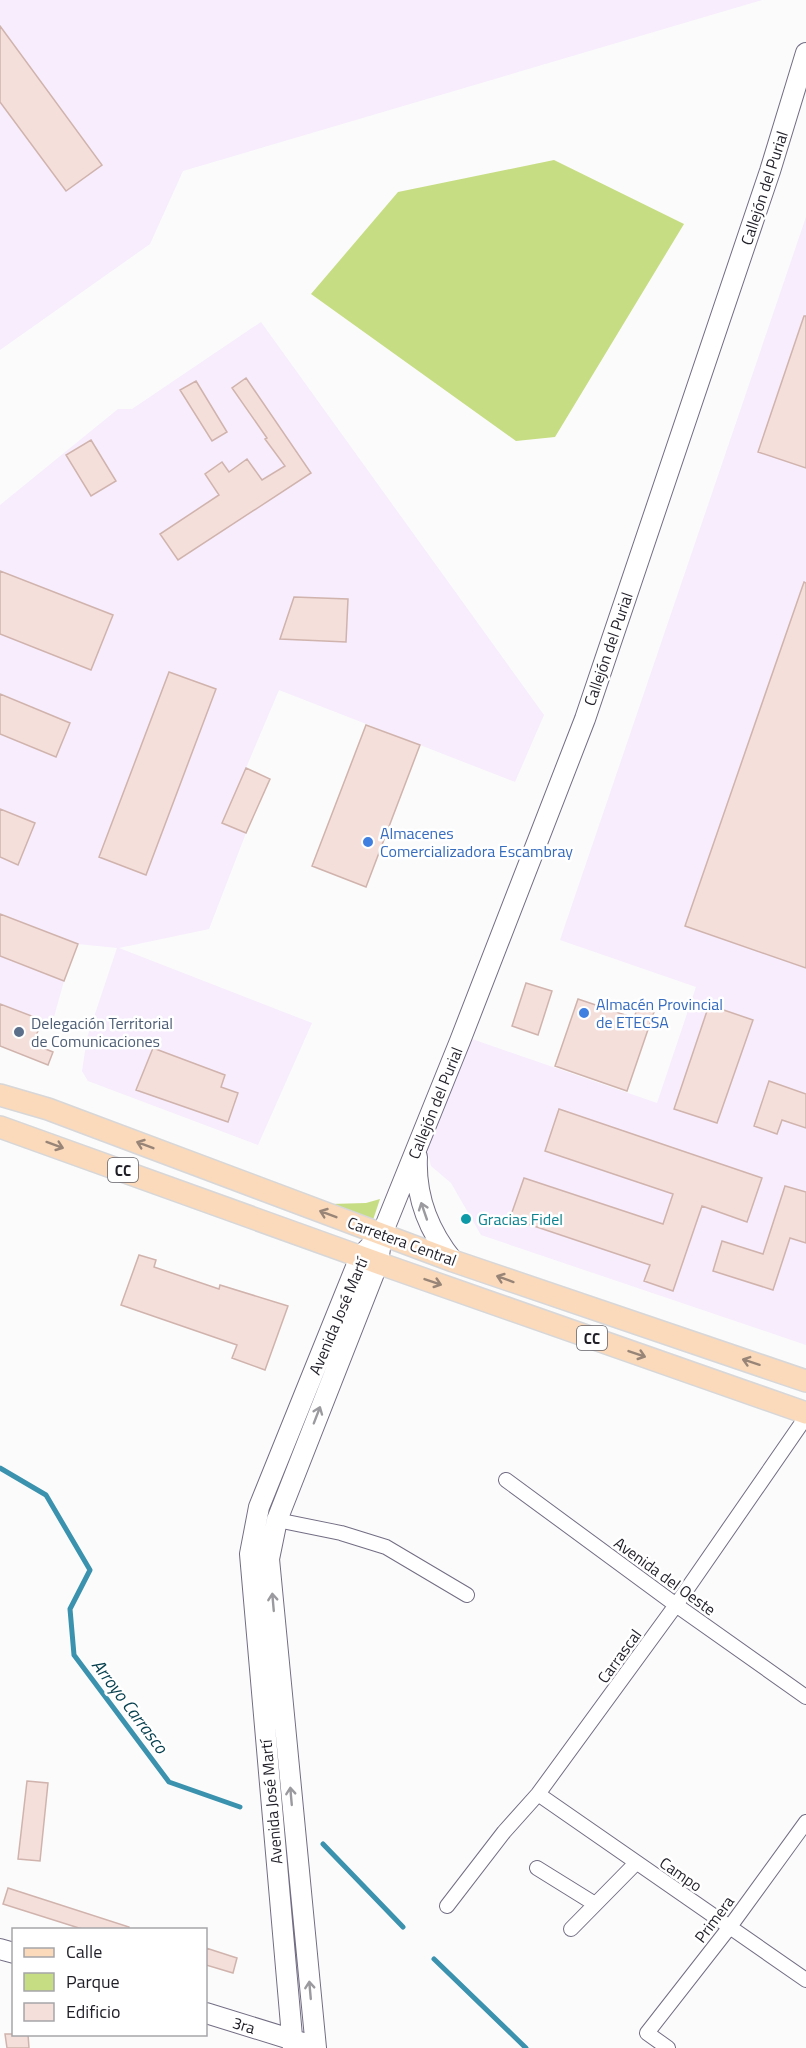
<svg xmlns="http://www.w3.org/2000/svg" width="806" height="2048" viewBox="0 0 806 2048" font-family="'Titillium Web',sans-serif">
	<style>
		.industrial { fill: #f7edfd }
		.green { fill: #c7dd83 }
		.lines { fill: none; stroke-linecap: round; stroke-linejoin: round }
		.stream { stroke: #3a92ae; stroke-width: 5 }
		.building { fill: #f4dfdb; stroke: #d0b3ac; stroke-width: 1.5 }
		.street-casing { stroke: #736d84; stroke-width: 16 }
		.secondary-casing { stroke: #736d84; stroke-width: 22 }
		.primary-casing { stroke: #d7d6d8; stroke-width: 24 }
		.street { stroke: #fff; stroke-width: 14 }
		.secondary { stroke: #fff; stroke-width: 20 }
		.primary { stroke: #fbdabb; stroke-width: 21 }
		.oneway { stroke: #988578 }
		.oneway2 { stroke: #9b9a9e }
		.shop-dot { fill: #3f7fe0; stroke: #fff; stroke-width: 2 }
		.service-dot { fill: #5c6f8a; stroke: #fff; stroke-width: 2 }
		.culture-dot { fill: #0f9aa8; stroke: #fff; stroke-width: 2 }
		.labels { text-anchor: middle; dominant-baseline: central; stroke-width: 5; stroke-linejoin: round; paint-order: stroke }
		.shield { fill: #fff; stroke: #636268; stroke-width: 1.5 }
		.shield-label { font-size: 15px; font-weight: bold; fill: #201e27 }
		.street-label { font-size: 16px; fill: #201e27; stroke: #fff }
		.shop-label { font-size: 16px; fill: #366cbe; stroke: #fff; text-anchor: start }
		.service-label { font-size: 16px; fill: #4e5e75; stroke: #fff; text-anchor: start }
		.culture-label { font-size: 16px; fill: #0d838f; stroke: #fff; text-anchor: start }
		.water-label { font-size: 18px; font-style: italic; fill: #043e4d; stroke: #fff }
	</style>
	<rect width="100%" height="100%" fill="#fbfbfb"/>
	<path class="industrial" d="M0,0H762L183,171L150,244L0,350Z
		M806,217V1345L481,1235L451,1183L431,1166L427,1149L469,1038L657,1103L696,987L560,940Z
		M261,322L544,715L515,782L279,690L246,768L270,779L246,833L209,929L119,948L312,1023L258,1145L88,1081L82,1071L87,1038L117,948L78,944L64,981L52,1024L0,1004V505L118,409H132Z"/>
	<path class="green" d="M554,160L684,224L555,437L516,441L311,294L398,192Z
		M380,1199L373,1220L330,1204L366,1203Z"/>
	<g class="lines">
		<path class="stream" d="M0,1468L46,1495L90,1570L70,1609L74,1655L169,1782L240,1807
			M323,1844L403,1927
			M434,1959L526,2048"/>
	</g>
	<path class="building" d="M0,26L102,165L66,191L0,102Z
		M804,316H806V468L758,452Z
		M246,378L311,473L178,560L160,534L219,495L205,474L222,462L229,472L247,459L262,480L285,466L265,439L267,438L232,388Z
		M196,381L227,432L212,441L180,390Z
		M91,440L116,481L91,496L66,455Z
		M0,571L113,615L91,670L0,634Z
		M804,582L806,583V968L685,926Z
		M294,597L348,599L346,642L280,639Z
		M169,672L216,689L146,875L99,857Z
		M0,694L70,723L56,757L0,734Z
		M366,725L420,745L366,887L312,866Z
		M246,768L270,779L246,833L222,823Z
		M0,809L35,823L18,865L0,857Z
		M0,914L78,944L64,981L0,956Z
		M526,983L552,991L538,1035L512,1026Z
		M578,999L634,1018L638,1006L654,1012L627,1091L555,1066Z
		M0,1004L42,1020L33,1044L53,1052L48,1065L0,1046Z
		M709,1005L753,1020L717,1123L674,1109Z
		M153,1048L225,1075L221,1087L238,1093L228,1122L136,1090Z
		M769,1081L806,1094V1128L782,1120L777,1134L754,1126Z
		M559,1109L762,1178L747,1222L702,1206L673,1291L644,1281L650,1265L510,1218L524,1178L663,1224L673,1194L545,1151Z
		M785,1186L806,1192V1243L790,1238L773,1290L713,1271L722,1241L763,1254Z
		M139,1255L156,1260L154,1267L219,1289L220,1285L288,1306L265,1370L232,1358L237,1345L121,1305Z
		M27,1781L48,1783L40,1861L18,1859Z
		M8,1888L129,1927V1929H82L3,1904Z
		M206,1948L237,1958L233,1973L206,1965Z
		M5,2034H28L29,2048H7Z"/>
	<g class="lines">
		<g class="street-casing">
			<path id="street" d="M506,1480L676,1605L806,1697
				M277,1520L341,1533L386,1547L467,1595
				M538,1794L806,1980
				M537,1868L595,1904
				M447,1906L504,1832L538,1794L676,1605L806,1417
				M571,1929L636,1863
				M668,2048L647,2033L729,1928L806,1822"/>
		</g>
		<g class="secondary-casing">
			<path id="secondary" d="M417,1157C415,1197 428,1230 453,1261
				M382,1234L460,1041L585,719L770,171L806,53
				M0,1949L14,1953
				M206,2013L303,2043
				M293,2048L250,1554L259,1507L360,1257L382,1234L378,1263L277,1520L269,1559L316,2048"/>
		</g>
		<g class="primary-casing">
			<path id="primary" d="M0,1095L48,1109L453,1261L806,1381
				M0,1127L378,1263L806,1413"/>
		</g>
		<use href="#street" class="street"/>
		<use href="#secondary" class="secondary"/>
		<use href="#primary" class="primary"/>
	</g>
	<defs><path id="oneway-shaft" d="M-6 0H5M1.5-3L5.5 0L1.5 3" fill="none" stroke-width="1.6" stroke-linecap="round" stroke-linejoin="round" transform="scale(1.5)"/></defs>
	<g class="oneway">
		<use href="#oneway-shaft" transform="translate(55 1145) rotate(20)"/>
		<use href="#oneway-shaft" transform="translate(145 1145) rotate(-159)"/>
		<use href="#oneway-shaft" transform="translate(328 1214) rotate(-159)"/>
		<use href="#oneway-shaft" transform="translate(505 1279) rotate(-160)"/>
		<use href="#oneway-shaft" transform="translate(433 1282) rotate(19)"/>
		<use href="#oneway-shaft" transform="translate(637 1354) rotate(19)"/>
		<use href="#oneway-shaft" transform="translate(751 1362) rotate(-162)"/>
	</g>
	<g class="oneway2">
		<use href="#oneway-shaft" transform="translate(424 1211) rotate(-109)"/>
		<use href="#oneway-shaft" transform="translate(317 1415) rotate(-69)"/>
		<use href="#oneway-shaft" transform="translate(273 1602) rotate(-95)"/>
		<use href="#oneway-shaft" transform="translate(291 1796) rotate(-95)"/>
		<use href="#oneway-shaft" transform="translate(310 1990) rotate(-95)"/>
	</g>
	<g class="shop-dot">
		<circle cx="368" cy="842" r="6"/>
		<circle cx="584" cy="1013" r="6"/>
	</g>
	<circle class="service-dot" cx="19" cy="1032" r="6"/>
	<circle class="culture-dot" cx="466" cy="1219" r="6"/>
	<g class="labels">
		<g class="shield">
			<rect x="108" y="1158" width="30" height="24" rx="4.5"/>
			<rect x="577" y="1326" width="30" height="24" rx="4.5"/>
		</g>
		<g class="shield-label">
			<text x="123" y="1170">CC</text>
			<text x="592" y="1338">CC</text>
		</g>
		<g class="street-label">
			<text transform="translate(764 188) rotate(-72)">Callejón del Purial</text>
			<text transform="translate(608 649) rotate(-71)">Callejón del Purial</text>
			<text transform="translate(435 1103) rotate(-68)">Callejón del Purial</text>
			<text transform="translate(402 1241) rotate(20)">Carretera Central</text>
			<text transform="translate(338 1316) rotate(-67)">Avenida José Martí</text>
			<text transform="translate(665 1576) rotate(36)">Avenida del Oeste</text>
			<text transform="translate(619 1656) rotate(-54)">Carrascal</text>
			<text transform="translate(271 1802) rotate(-95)">Avenida José Martí</text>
			<text transform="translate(681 1874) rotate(35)">Campo</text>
			<text transform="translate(714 1919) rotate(-53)">Primera</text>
			<text transform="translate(244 2025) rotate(17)">3ra</text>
		</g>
		<g class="shop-label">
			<text x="380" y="833">Almacenes<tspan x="380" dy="18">Comercializadora Escambray</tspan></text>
			<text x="596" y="1004">Almacén Provincial<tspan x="596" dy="18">de ETECSA</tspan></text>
		</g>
		<g class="service-label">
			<text x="31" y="1023">Delegación Territorial<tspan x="31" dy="18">de Comunicaciones</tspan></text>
		</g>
		<g class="culture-label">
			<text x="478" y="1219">Gracias Fidel</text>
		</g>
		<g class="water-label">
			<text transform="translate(130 1706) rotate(53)">Arroyo Carrasco</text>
		</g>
	</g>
	<rect x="12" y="1928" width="195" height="108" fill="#ffffff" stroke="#a6a5a9" stroke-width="1.5"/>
	<rect x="24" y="1948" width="30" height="9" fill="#fbdabb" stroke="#a6a5a9" stroke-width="1.5"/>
	<text x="66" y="1958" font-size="18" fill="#201e27">Calle</text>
	<rect x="24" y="1973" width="30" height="18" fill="#c7dd83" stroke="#a6a5a9" stroke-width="1.5"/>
	<text x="66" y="1988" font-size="18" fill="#201e27">Parque</text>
	<rect x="24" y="2003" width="30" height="18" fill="#f4dfdb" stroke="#a6a5a9" stroke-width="1.5"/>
	<text x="66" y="2018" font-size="18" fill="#201e27">Edificio</text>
</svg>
